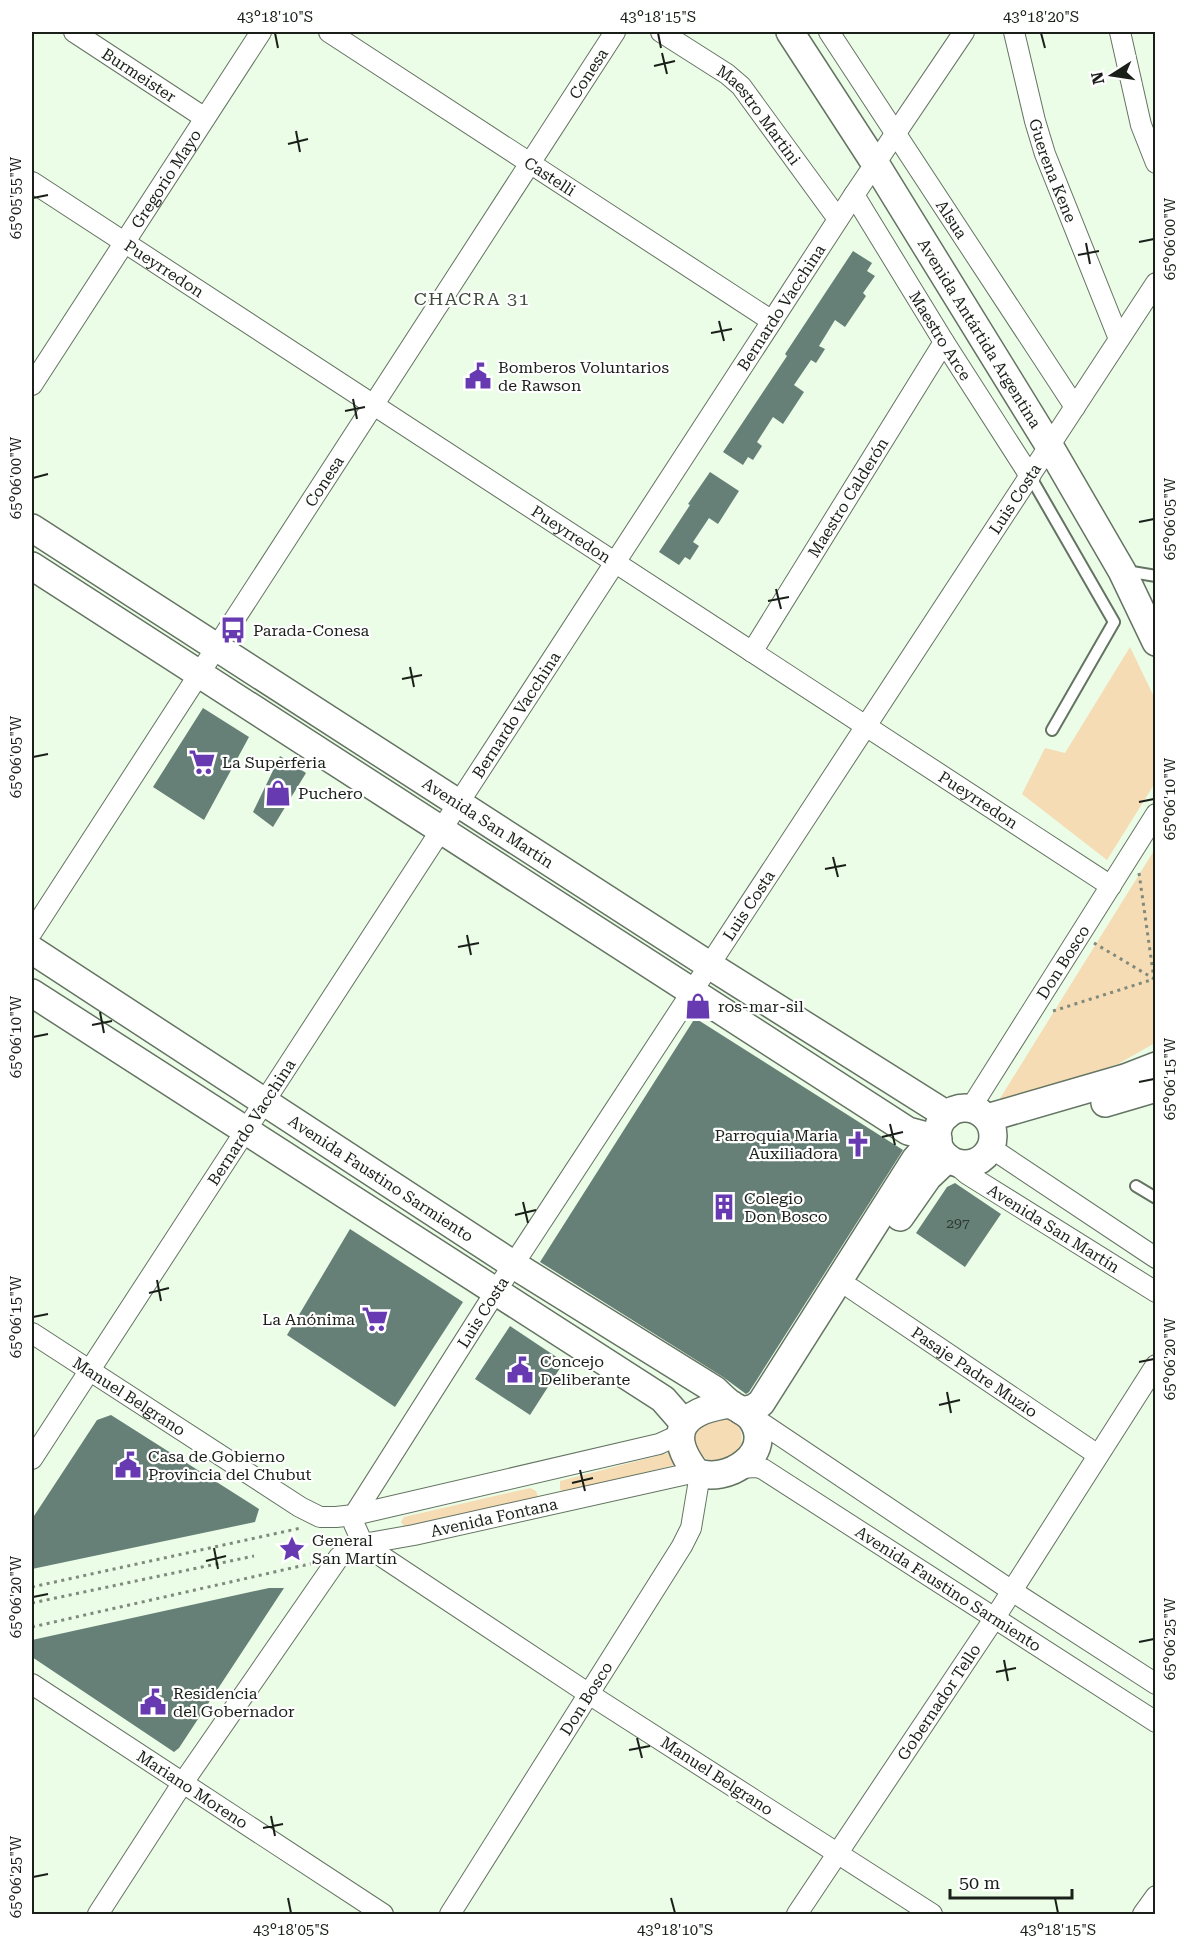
<svg xmlns="http://www.w3.org/2000/svg" width="1187" height="1946" viewBox="0 0 1187 1946" font-family="'Roboto Serif',serif">
	<style>
		.green { fill: #f5dcb4 }
		.building { fill: #668077 }
		.lines { fill: none; stroke-linecap: round; stroke-linejoin: round }
		.lane-casing { stroke: #647462; stroke-width: 14 }
		.street-casing { stroke: #647462; stroke-width: 22 }
		.secondary-casing { stroke: #647462; stroke-width: 30 }
		.path { stroke: #7f8a7c; stroke-width: 3; stroke-dasharray: 3 4.5; stroke-linecap: butt }
		.lane { stroke: #fff; stroke-width: 10 }
		.street { stroke: #fff; stroke-width: 20 }
		.secondary { stroke: #fff; stroke-width: 27 }
		.ticks { fill: none; stroke: #1a2019; stroke-width: 2 }
		.labels { text-anchor: middle; dominant-baseline: central; stroke-width: 4.5; stroke-linejoin: round; paint-order: stroke }
		.number-label { font-size: 14px; fill: #2d3830 }
		.street-label { font-size: 16px; fill: #1a2019; stroke: #fff }
		.poi-label { font-size: 16px; fill: #1a2019; stroke: #fff; text-anchor: start }
		.neighbourhood-label { font-size: 18px; letter-spacing: 1.5px; fill: #3e4c3b; stroke: #fff }
		.neatline { fill: none; stroke: #1a2019; stroke-width: 2 }
		.ticks-label { font-size: 15px; text-anchor: middle; fill: #1a2019 }
	</style>
	<rect width="100%" height="100%" fill="#ebfce7"/>
	<path class="green" d="M1130,647L1155,699V783L1107,860L1022,794L1045,748L1065,753Z
		M1155,849V1043L1118,1064L1051,1086L999,1100Z
		M721,1414C725,1416 730,1418 734,1421C747,1431 743,1456 727,1460C704,1467 690,1448 696,1428Z
		M668,1453L674,1454V1465L564,1494L560,1489V1481Z
		M530,1488L536,1491L538,1496L535,1500L406,1529L401,1522L404,1517Z"/>
	<path class="building" d="M853,251L872,263L867,271L875,276L863,293L866,296L845,327L835,320L819,346L825,349L816,363L811,360L794,385L804,392L783,424L773,417L757,442L762,446L753,460L748,457L743,465L723,452L787,356L785,354Z
		M710,472L739,491L718,524L709,518L693,542L699,546L690,560L685,557L679,565L659,552L690,505L688,504Z
		M203,708L249,737L204,820L153,787Z
		M280,756L306,773L273,827L253,812Z
		M695,1018L903,1150L749,1392L746,1394L723,1377L540,1262Z
		M955,1183L1001,1214L965,1267L916,1233L947,1187Z
		M350,1229L463,1302L395,1407L287,1335Z
		M510,1326L564,1362L530,1415L475,1379Z
		M111,1415L259,1509L255,1522L32,1569V1519L97,1420Z
		M269,1588H284L179,1748L174,1752L32,1657V1640Z"/>
	<g class="lines">
		<g class="lane-casing">
			<path id="lane" d="M1030,476L1114,622L1052,730
				M1126,571L1156,576
				M1136,1186L1156,1198"/>
		</g>
		<g class="street-casing">
			<g id="street">
				<path id="s1" d="M74,32L205,118"/>
				<path id="s2" d="M329,32L772,321"/>
				<path id="s3" d="M661,32L727,74L741,86L838,219"/>
				<path id="s4" d="M829,32L1075,407"/>
				<path id="s5" d="M1014,32L1035,121L1045,154L1119,339"/>
				<path d="M1120,32L1141,125L1156,163"/>
				<path id="s6" d="M32,182L1111,886"/>
				<path id="s7" d="M854,195L944,342L1030,476"/>
				<path id="s8" d="M32,385L261,32"/>
				<path id="s9" d="M752,652L944,342"/>
				<path id="s10" d="M32,932L615,32"/>
				<path id="s11" d="M970,1109L1156,814"/>
				<path d="M991,1148L1156,1258"/>
				<path id="s12" d="M952,1161L967,1174L1156,1292"/>
				<path id="s13" d="M852,1289L1098,1455"/>
				<path id="s14" d="M32,1333L300,1507L320,1517H336L354,1515L659,1444L681,1434"/>
				<path d="M752,1419L763,1424L1012,1591L1156,1684"/>
				<path id="s15" d="M32,1459L854,195L964,32"/>
				<path id="s16" d="M740,1468L756,1467L763,1469L1156,1722"/>
				<path id="s17" d="M32,1684L383,1914"/>
				<path id="s18" d="M98,1914L182,1784L339,1557L347,1551L363,1544L414,1535L696,1472"/>
				<path id="s19" d="M450,1914L682,1546L691,1528L700,1474"/>
				<path id="s20" d="M797,1914L994,1619L1156,1365"/>
				<path id="s21" d="M932,1914L589,1694L363,1544L354,1524V1515L496,1291L1156,283"/>
				<path d="M1143,1914L1156,1896"/>
			</g>
		</g>
		<g class="secondary-casing">
			<g id="secondary">
				<path id="s22" d="M790,32L875,163L1050,447L1122,571L1156,642"/>
				<path id="s23" d="M32,528L709,965L947,1115"/>
				<path d="M32,566L908,1131L938,1139"/>
				<path id="s24" d="M32,950L514,1265L715,1390C720,1395 726,1401 732,1405C739,1409 746,1412 751,1418C777,1453 726,1485 696,1472C664,1430 685,1410 731,1404"/>
				<path d="M32,993L663,1399L684,1423"/>
				<path d="M1105,1103L1156,1088"/>
				<circle cx="965" cy="1136" r="28"/>
				<path d="M987,1118L1125,1078L1156,1066"/>
				<path d="M900,1217L928,1177L948,1158"/>
				<path d="M742,1411L754,1408L761,1403L915,1160L922,1152L938,1143"/>
			</g>
		</g>
		<path class="path" d="M1094,943L1156,980
			M1053,1011L1154,979L1139,873
			M32,1587L301,1528
			M32,1603L254,1556
			M32,1627L314,1563"/>
		<use href="#lane" class="lane"/>
		<use href="#street" class="street"/>
		<use href="#secondary" class="secondary"/>
	</g>
	<path class="ticks" d="M275,33L278,48M658,33L661,48M1041,33L1045,48M662,53L667,74M654,66L675,61M296,131L300,152M288,144L308,139M33,198L48,195M1139,242L1154,239M1086,243L1090,264M1078,255L1099,251M719,321L724,341M711,333L732,329M353,399L357,419M345,411L365,407M33,478L48,474M1139,522L1154,519M776,589L781,609M768,601L789,597M410,667L414,687M402,679L422,675M33,757L48,754M1139,802L1154,799M833,857L838,877M825,869L846,865M467,935L471,955M458,947L479,943M100,1012L104,1033M92,1025L112,1021M33,1037L48,1034M1139,1082L1154,1079M890,1124L895,1145M882,1137L903,1132M523,1202L528,1223M515,1215L536,1210M157,1280L161,1301M149,1293L169,1288M33,1317L48,1314M1139,1362L1154,1359M947,1392L951,1413M939,1405L960,1400M580,1470L585,1491M572,1483L593,1478M214,1548L218,1569M206,1561L226,1556M33,1597L48,1594M1139,1642L1154,1639M1004,1660L1008,1681M996,1672L1016,1668M637,1738L642,1758M629,1750L650,1746M271,1816L275,1836M263,1828L283,1824M33,1877L48,1874M288,1898L291,1913M671,1898L675,1913M1055,1898L1058,1913"/>
	<defs>
		<g id="civic-bare" transform="scale(2.07)"><path d="M-.6-6.5H3V-4.5H.6V-3L4-1V1h2V6H-6V1h2V-1L-.6-3ZM-1.2 2.5V6h2.4V2.5Z" fill="#673ab1" stroke="#fff" stroke-width="2.5" paint-order="stroke"/></g>
		<g id="bus-bare" transform="scale(2.07)"><path d="M-5-6H5V4H4V6H2V4H-2V6H-4V4H-5ZM-3.5-4V0h7V-4ZM-3.5 1.2v1.5H-2V1.2ZM2 1.2v1.5H3.5V1.2Z" fill="#673ab1" stroke="#fff" stroke-width="2.5" paint-order="stroke"/></g>
		<g id="supermarket-bare" transform="scale(2.07)"><path d="M-6-5.5h2.5l.6 2H6L4.5 2H-2.5L-4.4-4H-6ZM-1.5 3.2a1.3 1.3 0 1 0 .1 0ZM3 3.2a1.3 1.3 0 1 0 .1 0Z" fill="#673ab1" stroke="#fff" stroke-width="2.5" paint-order="stroke"/></g>
		<g id="shop-bare" transform="scale(2.07)"><path d="M-5-2.5h2.3a2.7 3.5 0 0 1 5.4 0H5L5.5 6h-11ZM-1.5-2.5h3a1.5 2.3 0 0 0-3 0Z" fill="#673ab1" stroke="#fff" stroke-width="2.5" paint-order="stroke"/></g>
		<g id="church-bare" transform="scale(2.07)"><path d="M-1.2-6h2.4v3.5h3.3v2.4h-3.3V6h-2.4V-.1h-3.3v-2.4h3.3Z" fill="#673ab1" stroke="#fff" stroke-width="2.5" paint-order="stroke"/></g>
		<g id="building-bare" transform="scale(2.07)"><path d="M-4-6H4V6H1V3H-1V6H-4ZM-2.5-4.3h1.7v1.8h-1.7ZM.8-4.3h1.7v1.8H.8ZM-2.5-1h1.7V.8h-1.7ZM.8-1h1.7V.8H.8Z" fill="#673ab1" stroke="#fff" stroke-width="2.5" paint-order="stroke"/></g>
		<g id="sight-bare" transform="scale(2.07)"><path d="M0-6L1.8-2.2L6-1.7L2.9 1.2L3.7 5.4L0 3.3L-3.7 5.4L-2.9 1.2L-6-1.7L-1.8-2.2Z" fill="#673ab1" stroke="#fff" stroke-width="2.5" paint-order="stroke"/></g>
	</defs>
	<g fill-rule="evenodd">
		<use href="#civic-bare" x="478" y="376"/>
		<use href="#bus-bare" x="233" y="630"/>
		<use href="#supermarket-bare" x="202" y="762"/>
		<use href="#shop-bare" x="278" y="793"/>
		<use href="#shop-bare" x="698" y="1006"/>
		<use href="#church-bare" x="858" y="1144"/>
		<use href="#building-bare" x="724" y="1207"/>
		<use href="#supermarket-bare" x="375" y="1319"/>
		<use href="#civic-bare" x="520" y="1370"/>
		<use href="#civic-bare" x="128" y="1465"/>
		<use href="#sight-bare" x="292" y="1549"/>
		<use href="#civic-bare" x="153" y="1702"/>
	</g>
	<g class="labels">
		<g class="number-label">
			<text x="958" y="1223">297</text>
		</g>
		<g class="street-label">
			<text stroke="none"><textPath href="#s10" startOffset="1023">Conesa</textPath></text>
			<text stroke="none"><textPath href="#s1" startOffset="78">Burmeister</textPath></text>
			<text stroke="none"><textPath href="#s3" startOffset="130">Maestro Martini</textPath></text>
			<text stroke="none"><textPath href="#s5" startOffset="144">Guerena Kene</textPath></text>
			<text stroke="none"><textPath href="#s2" startOffset="264">Castelli</textPath></text>
			<text stroke="none"><textPath href="#s8" startOffset="246">Gregorio Mayo</textPath></text>
			<text stroke="none"><textPath href="#s4" startOffset="224">Alsua</textPath></text>
			<text stroke="none"><textPath href="#s6" startOffset="158">Pueyrredon</textPath></text>
			<text stroke="none"><textPath href="#s15" startOffset="1374">Bernardo Vacchina</textPath></text>
			<text stroke="none"><textPath href="#s22" startOffset="356">Avenida Antártida Argentina</textPath></text>
			<text stroke="none"><textPath href="#s7" startOffset="165">Maestro Arce</textPath></text>
			<text stroke="none"><textPath href="#s10" startOffset="537">Conesa</textPath></text>
			<text stroke="none"><textPath href="#s9" startOffset="182">Maestro Calderón</textPath></text>
			<text stroke="none"><textPath href="#s21" startOffset="1922">Luis Costa</textPath></text>
			<text stroke="none"><textPath href="#s6" startOffset="644">Pueyrredon</textPath></text>
			<text stroke="none"><textPath href="#s15" startOffset="888">Bernardo Vacchina</textPath></text>
			<text stroke="none"><textPath href="#s6" startOffset="1130">Pueyrredon</textPath></text>
			<text stroke="none"><textPath href="#s23" startOffset="543">Avenida San Martín</textPath></text>
			<text stroke="none"><textPath href="#s21" startOffset="1436">Luis Costa</textPath></text>
			<text stroke="none"><textPath href="#s11" startOffset="174">Don Bosco</textPath></text>
			<text stroke="none"><textPath href="#s15" startOffset="402">Bernardo Vacchina</textPath></text>
			<text stroke="none"><textPath href="#s24" startOffset="417">Avenida Faustino Sarmiento</textPath></text>
			<text stroke="none"><textPath href="#s12" startOffset="122">Avenida San Martín</textPath></text>
			<text stroke="none"><textPath href="#s21" startOffset="950">Luis Costa</textPath></text>
			<text stroke="none"><textPath href="#s13" startOffset="148">Pasaje Padre Muzio</textPath></text>
			<text stroke="none"><textPath href="#s14" startOffset="116">Manuel Belgrano</textPath></text>
			<text stroke="none"><textPath href="#s18" startOffset="592">Avenida Fontana</textPath></text>
			<text stroke="none"><textPath href="#s16" startOffset="244">Avenida Faustino Sarmiento</textPath></text>
			<text stroke="none"><textPath href="#s19" startOffset="255">Don Bosco</textPath></text>
			<text stroke="none"><textPath href="#s20" startOffset="255">Gobernador Tello</textPath></text>
			<text transform="translate(717 1776) rotate(33)">Manuel Belgrano</text>
			<text stroke="none"><textPath href="#s17" startOffset="192">Mariano Moreno</textPath></text>
		</g>
		<g class="poi-label">
			<text x="498" y="367">Bomberos Voluntarios<tspan x="498" dy="18">de Rawson</tspan></text>
			<text x="253" y="630">Parada-Conesa</text>
			<text x="222" y="762">La Superferia</text>
			<text x="298" y="793">Puchero</text>
			<text x="718" y="1006">ros-mar-sil</text>
			<text x="838" y="1135" text-anchor="end">Parroquia Maria<tspan x="838" dy="18">Auxiliadora</tspan></text>
			<text x="744" y="1198">Colegio<tspan x="744" dy="18">Don Bosco</tspan></text>
			<text x="355" y="1319" text-anchor="end">La Anónima</text>
			<text x="540" y="1361">Concejo<tspan x="540" dy="18">Deliberante</tspan></text>
			<text x="148" y="1456">Casa de Gobierno<tspan x="148" dy="18">Provincia del Chubut</tspan></text>
			<text x="312" y="1540">General<tspan x="312" dy="18">San Martín</tspan></text>
			<text x="173" y="1693">Residencia<tspan x="173" dy="18">del Gobernador</tspan></text>
		</g>
		<g class="neighbourhood-label">
			<text x="472" y="298">CHACRA 31</text>
		</g>
	</g>
	<rect width="1187" height="1946" fill="none" stroke="#ffffff" stroke-width="66"/>
	<g transform="translate(1112 75) rotate(258)" stroke="#ffffff" stroke-width="4.5" paint-order="stroke">
	<path d="M0-4.5L10 22L0 15L-10 22Z" fill="#1a2019"/>
	<text y="-9" font-size="16" font-weight="bold" text-anchor="middle" fill="#1a2019">N</text>
	</g>
	<path d="M950 1889v9h122v-9" fill="none" stroke="#1a2019" stroke-width="3"/>
	<text x="959" y="1889" font-size="18" fill="#1a2019" stroke="#ffffff" stroke-width="4.5" paint-order="stroke">50 m</text>
	<rect x="33" y="33" width="1121" height="1880" class="neatline"/>
	<g class="ticks-label">
		<text x="275" y="22">43°18'10"S</text>
		<text x="658" y="22">43°18'15"S</text>
		<text x="1041" y="22">43°18'20"S</text>
		<text transform="translate(16 198) rotate(-90)" y="5">65°05'55"W</text>
		<text transform="translate(1170 239) rotate(-90)" y="5">65°06'00"W</text>
		<text transform="translate(16 478) rotate(-90)" y="5">65°06'00"W</text>
		<text transform="translate(1170 519) rotate(-90)" y="5">65°06'05"W</text>
		<text transform="translate(16 757) rotate(-90)" y="5">65°06'05"W</text>
		<text transform="translate(1170 799) rotate(-90)" y="5">65°06'10"W</text>
		<text transform="translate(16 1037) rotate(-90)" y="5">65°06'10"W</text>
		<text transform="translate(1170 1079) rotate(-90)" y="5">65°06'15"W</text>
		<text transform="translate(16 1317) rotate(-90)" y="5">65°06'15"W</text>
		<text transform="translate(1170 1359) rotate(-90)" y="5">65°06'20"W</text>
		<text transform="translate(16 1597) rotate(-90)" y="5">65°06'20"W</text>
		<text transform="translate(1170 1639) rotate(-90)" y="5">65°06'25"W</text>
		<text transform="translate(16 1877) rotate(-90)" y="5">65°06'25"W</text>
		<text x="291" y="1935">43°18'05"S</text>
		<text x="675" y="1935">43°18'10"S</text>
		<text x="1058" y="1935">43°18'15"S</text>
	</g>
</svg>
